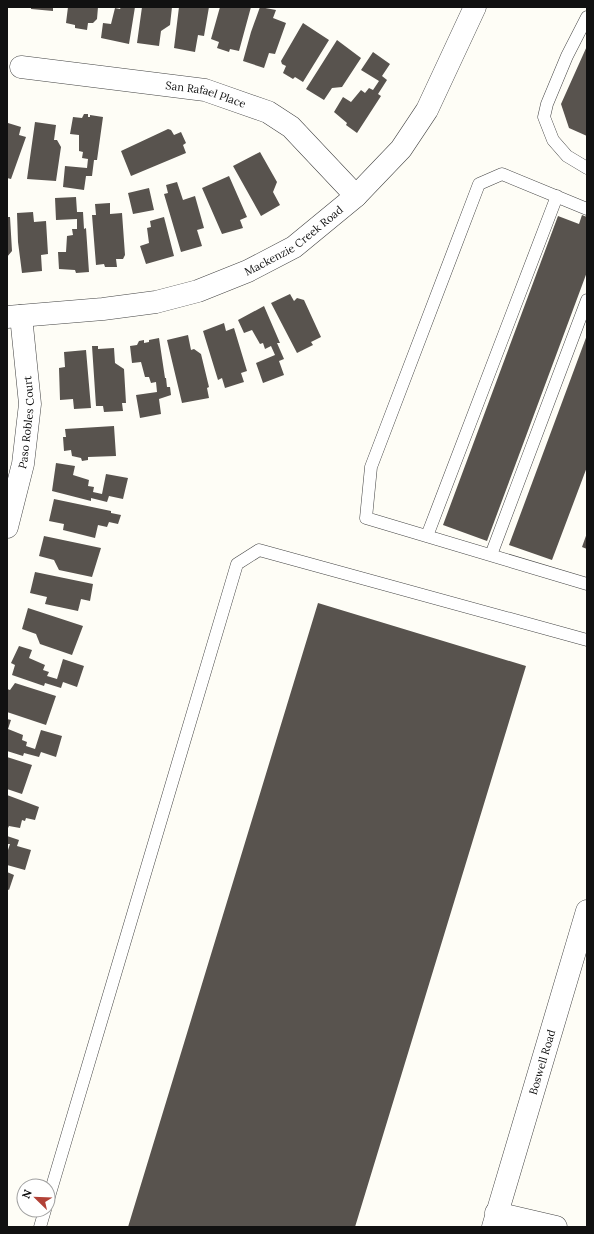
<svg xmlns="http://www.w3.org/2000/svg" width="594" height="1234" viewBox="0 0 594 1234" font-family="Lora,serif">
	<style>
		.building { fill: #58534e }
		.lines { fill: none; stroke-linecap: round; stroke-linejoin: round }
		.service-casing { stroke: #444; stroke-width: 13 }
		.minor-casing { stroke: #444; stroke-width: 23 }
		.tertiary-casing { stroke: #444; stroke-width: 23 }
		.service { stroke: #fff; stroke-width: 12 }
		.minor { stroke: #fff; stroke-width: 22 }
		.tertiary { stroke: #fff; stroke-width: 22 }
		.labels { text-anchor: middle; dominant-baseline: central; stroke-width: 4; stroke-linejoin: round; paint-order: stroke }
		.street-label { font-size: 11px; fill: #111; stroke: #fff }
	</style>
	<rect width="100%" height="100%" fill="#fefdf6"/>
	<path class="building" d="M31,7H53V11L31,9Z
		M68,7H98L97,19L93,23H88L87,30L75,28V25L66,23Z
		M121,7H135L129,44L101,38L103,23L111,24L115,8L120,9Z
		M142,7H172L170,25L161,31L159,46L137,43Z
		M179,7H209L204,36L198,35L195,52L174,48Z
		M220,7H251L239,51L230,49L229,52L217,48L219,42L211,39Z
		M260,7L276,10L273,18L286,23L275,54L269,53L264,68L243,61L251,32Z
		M303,23L329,40L303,82L295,77L293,79L283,73L286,66L282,64L281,61Z
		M337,40L361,58L342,87L332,88L324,100L306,89Z
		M587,46V136L569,128L561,104Z
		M373,52L390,64L382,76L387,80L378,94L381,96L357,133L346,125L347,123L334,112L343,97L351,102L361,90L365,93L369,88L373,90L379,81L361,70Z
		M84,114H88V117H90V115L103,117L97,160H94L92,176H86L84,190L63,187L65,166L87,168L88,159L82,158L83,152L79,151V135L70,134L73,117L82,118Z
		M35,122L56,125L54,140H57L61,147L56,181L27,179Z
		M8,123L21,127L19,135L26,137L11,179L7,178Z
		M168,129L171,130L174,135L181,132L186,143L183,145L186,153L131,176L121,151Z
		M260,152L277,182L273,192L280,205L261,216L233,166Z
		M229,176L247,217L240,220L243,228L222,234L202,188Z
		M177,182L183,200L195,196L204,228L197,230L202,246L181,252L164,194L168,193L166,185Z
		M149,188L154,210L133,214L128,193Z
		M76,197L77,212H83L84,229L86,228L89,272L76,273L75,270L59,269L58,252H66L67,236L73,235L72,229H77V219L56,220L55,198Z
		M110,203V214L122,213L125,255L123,259H116L117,267H105L104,264L96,265L92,215H96L95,204Z
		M33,212L34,222L46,221L48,254L41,255L42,271L22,273L18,242L17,213Z
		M582,215L587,217V272L487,541L443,525L558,216L579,224Z
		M7,217H10L12,251L7,257Z
		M164,217L174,256L146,264L140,246L149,243L147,228L151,227L150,221Z
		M290,294L294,301L297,298L304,300L321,337L311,342L313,345L297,353L271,303Z
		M264,306L280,343H277L284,359L279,361L284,375L263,383L256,363L275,355L271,346L265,349L263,343L260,344L252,330L244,333L238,320Z
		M224,323L226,331L234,328L247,371L241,373L244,382L225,388L222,378L218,380L203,331Z
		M188,335L191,350L194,349L201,354L209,387L207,388L209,398L182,403L167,340Z
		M587,335V467L552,560L509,545Z
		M159,338L165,378H166L167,387H170L171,395L159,399L161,414L140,418L136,395L157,392L156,382L151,383L149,377H145L141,362L132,363L130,346L137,345L139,341L144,340V343L149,342V340Z
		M92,346H98V349L114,348L115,363L124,369L126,403H122L123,411L104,412L103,406H96Z
		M86,350L91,408L74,409L73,399L60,400L59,368L65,367L64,352Z
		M114,426L116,456L88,457V460L82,461L81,458L72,456L71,450L64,451L63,437H66L65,429Z
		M56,463L75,466L73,475L89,480L88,486L94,487L93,492L102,494L106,474L128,478L123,499L109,496L107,502L91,498V501L52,491Z
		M54,499L111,511V513L121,515L118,524L109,522L107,527L98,525L95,538L63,530L64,524L49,521Z
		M587,533V549L582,547Z
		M44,536L101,548L92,577L59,570L54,560L39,556Z
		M35,572L93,584L90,601L81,599L78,611L45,604L47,597L30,593Z
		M318,603L526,666L355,1227H128Z
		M28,608L83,626L72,655L40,644L36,634L22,629Z
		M19,646L32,650L29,658L45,665L43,670L49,672L47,676L57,679L63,659L84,666L77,687L63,682L61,688L45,683L44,686L12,675L15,665L11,663Z
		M15,683L56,696L46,725L7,712V689L10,690Z
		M7,719L11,720L8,729L23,735L22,740L27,742L26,746L35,749L41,730L62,736L56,757L41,752L39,757L24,753L23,756L7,751Z
		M7,757L32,765L22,794L7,789Z
		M7,795L39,807L35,820L26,818L25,821L22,820L20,828L9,826L7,830Z
		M7,836L19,840L17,846L31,850L25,870L7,865V853L10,844H7Z
		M7,872L14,875L9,890L7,889Z"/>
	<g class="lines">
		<g class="service-casing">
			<path id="service" d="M587,17L567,56L547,104L544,117L553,140L567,156L587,168
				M587,209L502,174L479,184L371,467L366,518L587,584
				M427,536L557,196
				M491,555L587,300
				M48,1200L237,564L259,550L587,640
				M40,1227L45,1210"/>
		</g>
		<g class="minor-casing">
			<g id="minor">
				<path id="s1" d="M21,67L205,90L268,112L291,127L356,196"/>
				<path id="s2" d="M7,527L23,464L30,404L21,316"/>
			</g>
		</g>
		<g class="tertiary-casing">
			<g id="tertiary">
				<path id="s3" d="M7,317L103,309L156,302L198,291L248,271L294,247L356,196L401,149L427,110L475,7"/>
				<path d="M496,1213L556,1227"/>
				<path id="s4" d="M493,1227L587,911"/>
			</g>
		</g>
		<use href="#service" class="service"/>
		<use href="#minor" class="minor"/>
		<use href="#tertiary" class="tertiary"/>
	</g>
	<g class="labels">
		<g class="street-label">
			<text stroke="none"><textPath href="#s1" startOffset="187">San Rafael Place</textPath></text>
			<text stroke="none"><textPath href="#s3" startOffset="302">Mackenzie Creek Road</textPath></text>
			<text stroke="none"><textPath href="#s2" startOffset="107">Paso Robles Court</textPath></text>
			<text stroke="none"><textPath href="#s4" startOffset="172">Boswell Road</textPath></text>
		</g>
	</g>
	<rect width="594" height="1234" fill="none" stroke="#111111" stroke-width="16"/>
	<g transform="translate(36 1198) rotate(293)"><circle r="19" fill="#ffffff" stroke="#a0a0a0"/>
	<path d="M0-3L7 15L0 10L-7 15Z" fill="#b24137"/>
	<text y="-6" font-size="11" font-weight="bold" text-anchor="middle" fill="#111111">N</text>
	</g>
</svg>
